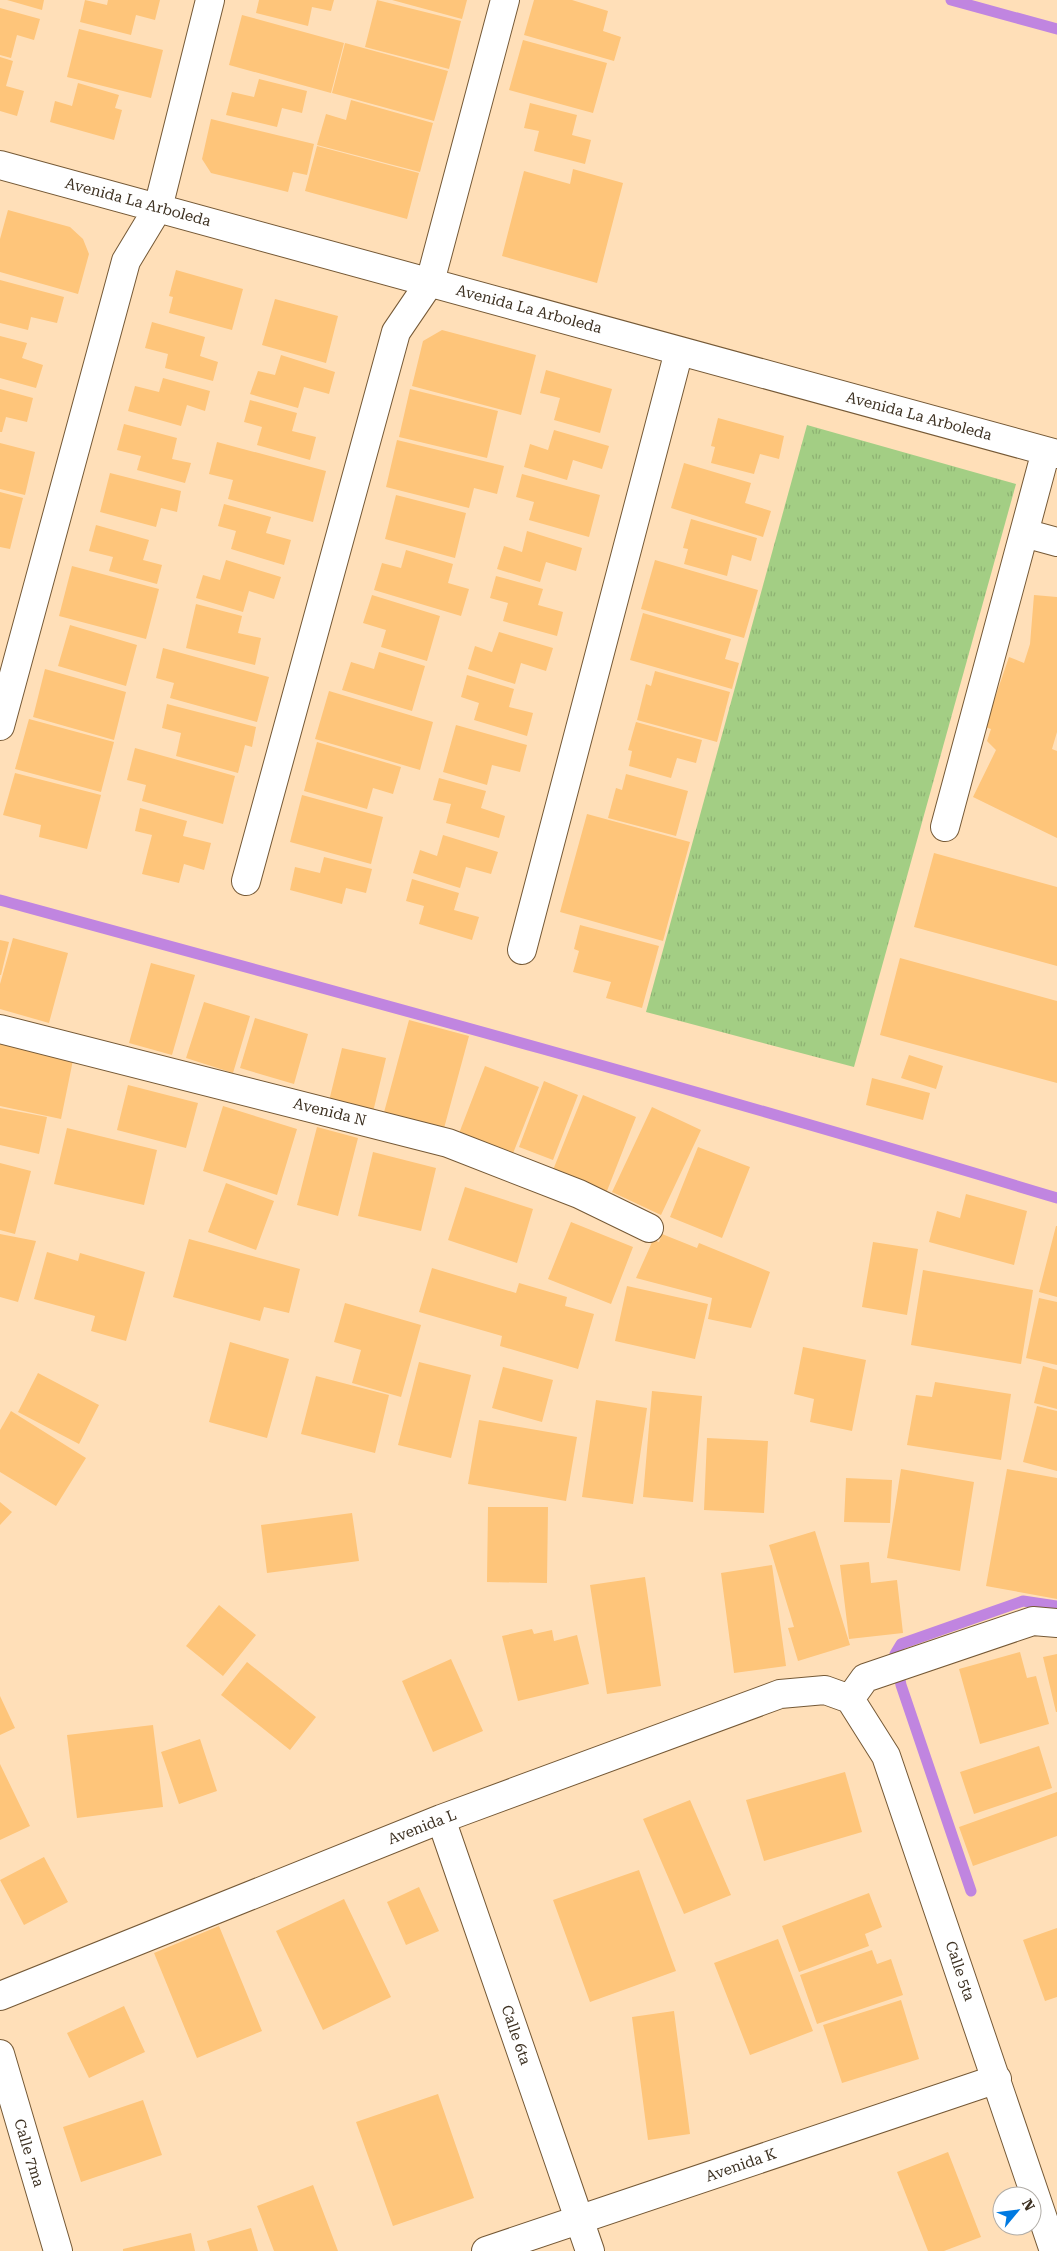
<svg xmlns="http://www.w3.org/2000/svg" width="1057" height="2251" viewBox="0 0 1057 2251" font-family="'Roboto Serif',serif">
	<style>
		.grass { fill: url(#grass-tufts) }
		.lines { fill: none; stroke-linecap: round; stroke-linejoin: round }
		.stream { stroke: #c085e0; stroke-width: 11 }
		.building { fill: #fec57a }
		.minor-casing { stroke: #755936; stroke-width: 30 }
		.minor { stroke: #fff; stroke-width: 28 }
		.labels { text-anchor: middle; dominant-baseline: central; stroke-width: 4; stroke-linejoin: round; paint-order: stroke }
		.street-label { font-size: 15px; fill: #3d3122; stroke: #fff }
	</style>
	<defs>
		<pattern id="grass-tufts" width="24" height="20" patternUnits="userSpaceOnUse" patternTransform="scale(1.25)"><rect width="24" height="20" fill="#a3ce84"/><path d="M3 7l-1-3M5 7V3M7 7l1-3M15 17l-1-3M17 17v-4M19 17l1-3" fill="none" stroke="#8db172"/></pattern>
	</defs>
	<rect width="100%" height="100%" fill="#ffdfb8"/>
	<path class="grass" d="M807,425L1016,484L854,1067L646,1012Z"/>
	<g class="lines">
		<path class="stream" d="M951,0L1057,29
			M0,900C353,996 707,1092 1057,1198
			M971,1891L901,1685L895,1654L901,1644L1023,1601L1057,1606"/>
	</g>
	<path class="building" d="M7,0H44L42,10Z
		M85,0L107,5L108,0H160L155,20L136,15L131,35L80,22Z
		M259,0H334L331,11L312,7L308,26L256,13Z
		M377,0L461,21L449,69L365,47Z
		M392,0H467L462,19Z
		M534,0H572L608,11L603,31L621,37L614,61L524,35Z
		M0,8L40,19L34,40L17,35L11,58L0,55Z
		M242,15L344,43L331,93L229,65Z
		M79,29L163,50L151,98L67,77Z
		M523,40L607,63L593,113L509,90Z
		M345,43L448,71L434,121L332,93Z
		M0,57L13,61L6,86L24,91L17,116L0,111Z
		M259,79L307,91L302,113L282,108L277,127L226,115L232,92L254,97Z
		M78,83L119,95L115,108L122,110L114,140L50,122L55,101L72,106Z
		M351,100L433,123L420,172L317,145L326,114L346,120Z
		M530,103L577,115L572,135L591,140L585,164L534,151L539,131L524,128Z
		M211,119L314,144L307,175L293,172L288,192L211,173L202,159Z
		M317,146L419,173L407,219L305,191Z
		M573,169L623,183L597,283L502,256L524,171L570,184Z
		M8,210L70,227L83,239L89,254L78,294L0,272V239Z
		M176,270L243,289L232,330L169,313L173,297L169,296Z
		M0,280L64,297L57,323L31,317L28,330L0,323Z
		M275,299L338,316L326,363L262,345Z
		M152,322L205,337L200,356L218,362L213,381L165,368L168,354L145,348Z
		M442,330L536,355L521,415L412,386L423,341Z
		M0,336L27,343L22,358L43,365L36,388L0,378Z
		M281,355L335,372L329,394L304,387L298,408L250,394L258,371L275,375Z
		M546,370L612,389L600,433L554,420L560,398L540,393Z
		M163,378L210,391L205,411L187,405L181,426L128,411L135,386L159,392Z
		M0,389L33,398L27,422L6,417L2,432H0Z
		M410,389L498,411L487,458L399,437Z
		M250,400L297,413L292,431L316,437L310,460L257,445L262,427L244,422Z
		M718,418L784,436L779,459L760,454L754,474L711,463L715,447L711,446Z
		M124,424L177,438L172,459L191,463L185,483L137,470L141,456L117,450Z
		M554,430L609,446L602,469L573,460L567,480L524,467L530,444L548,450Z
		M397,440L504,466L497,494L474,488L469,508L386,487Z
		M217,442L326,471L313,522L228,499L233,480L209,474Z
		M0,443L35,452L25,495L0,489Z
		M684,463L751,483L745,503L771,511L763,537L671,508Z
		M110,473L181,491L177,512L161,508L156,527L100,512Z
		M522,474L600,495L589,537L529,520L534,502L516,497Z
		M0,492L23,498L10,549L0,547Z
		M396,495L466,513L455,558L385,539Z
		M224,504L271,517L266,533L291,540L284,565L231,549L236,531L218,526Z
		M691,519L757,538L751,561L732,555L727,576L684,564L688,549L683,548Z
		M96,525L149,540L143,560L162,565L157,584L109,571L113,557L89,551Z
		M527,531L582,548L576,571L546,562L540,582L497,569L504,546L522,552Z
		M406,550L453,564L448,583L469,589L461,616L374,590L382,563L401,568Z
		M226,560L281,577L274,599L249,591L243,612L196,598L203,575L220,580Z
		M655,560L758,590L744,638L641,609Z
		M72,566L159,589L146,639L59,616Z
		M496,576L543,589L538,605L563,612L557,636L503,621L508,603L490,598Z
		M372,595L440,616L427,661L381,647L386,630L363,623Z
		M1034,595L1057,597V732L1052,749L1057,751V838L973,797L996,750L987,741L991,729L985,727L1009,657L1024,663L1030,644Z
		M196,604L242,616L238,633L261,638L255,665L186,648Z
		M643,613L731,639L725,659L739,663L732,689L630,660Z
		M70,625L137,645L126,686L58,666Z
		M499,632L553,648L546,671L521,663L515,684L468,669L475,646L492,652Z
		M163,648L269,677L257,722L170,698L174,683L156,678Z
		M379,652L425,666L412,711L342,690L351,662L374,669Z
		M45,669L126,692L114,740L33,717Z
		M655,671L730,692L717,742L637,720L646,684L651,686Z
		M467,675L514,689L509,707L533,713L527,736L474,720L479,703L461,697Z
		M329,691L433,722L420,770L315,739Z
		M167,704L256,727L252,747L245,745L238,773L176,756L181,733L162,728Z
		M29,719L114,742L101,792L15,769Z
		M636,722L702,740L696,763L677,758L671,778L629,766L632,751L628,750Z
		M456,725L527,745L520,772L492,765L487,785L443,772Z
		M317,742L401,767L393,794L373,788L367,809L304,791Z
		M135,748L235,776L223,824L142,801L146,785L127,780Z
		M15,773L101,795L87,849L39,837L41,825L3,815Z
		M626,774L688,791L676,836L608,818L616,788L622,790Z
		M439,778L486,791L481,808L505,816L499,838L446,823L451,804L433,800Z
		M302,795L383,817L371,864L290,842Z
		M140,808L187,821L183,836L211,843L204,870L184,864L179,883L142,874L152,835L135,831Z
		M587,814L690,842L663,941L560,912Z
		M443,835L498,852L491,874L466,867L460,888L413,873L420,850L437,856Z
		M934,853L1057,887V966L914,927Z
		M324,857L372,869L366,893L346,888L342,904L290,890L295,867L320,873Z
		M412,879L459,893L454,910L479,917L472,940L419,924L424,906L406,901Z
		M580,925L659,946L642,1008L606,998L611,982L573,972L579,951L574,949Z
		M13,938L68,953L49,1023L0,1009V984Z
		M0,940L9,942L1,975H0Z
		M900,958L1057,1001V1083L880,1035Z
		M151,963L195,975L172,1055L129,1043Z
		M204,1002L250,1016L233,1073L186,1058Z
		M255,1018L308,1034L294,1084L240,1068Z
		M409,1020L469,1036L443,1132L383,1116Z
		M0,1044L73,1060L61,1119L0,1106Z
		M342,1048L386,1058L373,1112L329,1101Z
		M909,1055L943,1066L936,1089L901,1078Z
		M485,1066L539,1087L512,1156L458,1136Z
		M872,1078L930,1093L923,1120L866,1105Z
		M544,1081L578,1095L553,1160L519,1147Z
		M128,1085L198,1103L186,1148L117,1130Z
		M583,1095L636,1117L605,1196L551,1175Z
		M223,1106L297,1129L277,1195L203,1171Z
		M652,1107L701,1130L661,1215L612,1192Z
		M0,1108L47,1117L39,1154L0,1145Z
		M317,1127L358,1138L338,1216L297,1205Z
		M67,1128L157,1150L144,1205L54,1184Z
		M698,1147L750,1167L722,1238L670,1217Z
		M373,1152L436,1168L421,1231L358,1216Z
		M0,1163L31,1171L15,1234L0,1230Z
		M226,1183L274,1201L256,1250L208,1232Z
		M465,1187L533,1209L517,1263L448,1240Z
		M966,1194L1027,1211L1014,1265L929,1242L937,1211L960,1218Z
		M571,1222L633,1247L611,1304L548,1279Z
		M1056,1226H1057V1297L1039,1292Z
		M0,1234L36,1241L18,1302L0,1297Z
		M662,1234L697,1248L699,1243L770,1272L751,1328L708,1319L712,1298L636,1278L653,1240L659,1242Z
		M189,1239L300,1269L289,1313L264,1307L260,1321L173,1297Z
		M873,1242L918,1249L907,1315L862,1307Z
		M47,1252L78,1261L80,1253L145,1272L126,1341L91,1331L95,1316L34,1299Z
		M432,1268L516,1293L519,1283L567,1297L565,1306L594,1314L578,1369L500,1346L502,1336L419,1312Z
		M923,1270L1033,1290L1021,1364L911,1345Z
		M627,1286L708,1304L695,1359L615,1341Z
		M1039,1298L1057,1302V1365L1026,1358Z
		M345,1303L421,1325L401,1397L352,1383L361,1350L334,1342Z
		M230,1342L289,1359L267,1438L209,1422Z
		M803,1347L866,1360L852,1431L810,1422L814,1399L794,1394Z
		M419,1362L471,1375L451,1458L398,1445Z
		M1043,1366L1057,1370V1409L1034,1403Z
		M503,1367L553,1380L542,1422L492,1408Z
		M38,1373L99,1405L79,1444L18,1412Z
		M316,1376L389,1395L375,1453L301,1434Z
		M935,1382L1011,1394L1001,1460L907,1445L916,1395L932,1397Z
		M652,1391L702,1396L693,1502L643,1497Z
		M596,1400L647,1408L633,1504L582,1497Z
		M1037,1406L1057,1411V1471L1023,1462Z
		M11,1411L86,1458L56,1506L0,1472V1430Z
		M479,1420L577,1437L566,1501L468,1484Z
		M707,1438L768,1441L764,1513L704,1510Z
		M901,1469L974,1482L960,1571L887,1558Z
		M1007,1469L1057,1478V1599L986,1586Z
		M846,1478L892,1480L890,1523L844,1522Z
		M0,1502L12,1512L0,1525Z
		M488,1507H548L547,1583L487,1582Z
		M352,1513L359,1561L267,1573L261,1525Z
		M815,1531L850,1645L798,1661L788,1628L794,1627L769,1545Z
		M869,1562L871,1583L897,1580L903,1633L849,1639L840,1565Z
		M772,1565L786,1666L734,1673L721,1573Z
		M645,1577L661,1686L607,1694L590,1585Z
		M219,1605L256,1635L223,1676L186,1646Z
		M532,1629L534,1634L552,1630L554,1641L577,1635L589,1684L518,1701L502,1636Z
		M1020,1652L1027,1678L1036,1676L1049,1724L980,1744L959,1669Z
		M1057,1654V1712H1056L1043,1657Z
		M451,1659L483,1731L433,1752L402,1681Z
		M247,1662L316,1717L290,1750L221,1695Z
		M0,1696L15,1728L0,1735Z
		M153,1725L163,1807L77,1818L67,1735Z
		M200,1739L217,1791L179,1804L161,1752Z
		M1039,1746L1052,1788L974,1814L960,1772Z
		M0,1764L30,1826L0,1840Z
		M845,1772L862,1832L764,1861L746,1800Z
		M1057,1792V1836L973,1866L959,1827Z
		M690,1800L731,1895L684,1914L643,1819Z
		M44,1857L68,1902L24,1925L0,1880Z
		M639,1870L676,1971L590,2002L553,1900Z
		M419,1887L439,1931L406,1945L387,1902Z
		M869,1893L882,1927L865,1934L869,1946L799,1972L782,1926Z
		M344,1899L391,1997L323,2030L276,1931Z
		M219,1926L262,2031L197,2058L154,1953Z
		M1057,1928V1997L1045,2001L1023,1940Z
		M778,1939L813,2031L750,2055L714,1963Z
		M872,1950L877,1964L891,1959L903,1995L817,2024L800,1975Z
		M901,2000L919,2059L842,2083L823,2025Z
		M124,2006L145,2052L89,2078L67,2033Z
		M674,2011L690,2134L648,2140L632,2017Z
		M438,2094L474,2198L393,2226L356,2122Z
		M143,2100L162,2155L81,2182L63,2127Z
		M948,2152L981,2237L944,2251H928L897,2172Z
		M313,2185L338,2251H274L257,2206Z
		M251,2228L258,2251H210L207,2241Z
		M191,2233L195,2251H123V2249Z"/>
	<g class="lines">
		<g class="minor-casing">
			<path id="minor" d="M0,165L1057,454
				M1024,533L1057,542
				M0,726L126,261L158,208L210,0
				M945,827L1046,451
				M246,881L396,332L430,282L505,0
				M522,950L679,351
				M0,1029L448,1143L579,1194L649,1228
				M850,1699L886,1756L1054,2251
				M850,1699L865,1678L1033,1621L1057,1623
				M441,1819L590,2251
				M0,1996L441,1819L780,1694L825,1690L850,1699
				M0,2054L58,2251
				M486,2251L997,2079"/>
		</g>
		<use href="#minor" class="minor"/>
	</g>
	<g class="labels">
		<g class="street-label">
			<text transform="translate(138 202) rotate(15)">Avenida La Arboleda</text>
			<text transform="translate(529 309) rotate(15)">Avenida La Arboleda</text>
			<text transform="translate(919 416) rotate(15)">Avenida La Arboleda</text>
			<text transform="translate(330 1112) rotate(14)">Avenida N</text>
			<text transform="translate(422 1827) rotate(-21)">Avenida L</text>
			<text transform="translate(960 1971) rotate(71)">Calle 5ta</text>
			<text transform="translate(516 2035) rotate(71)">Calle 6ta</text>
			<text transform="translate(29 2153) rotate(73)">Calle 7ma</text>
			<text transform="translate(741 2165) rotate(-19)">Avenida K</text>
		</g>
	</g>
	<g transform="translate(1017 2211) rotate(61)"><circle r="24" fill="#ffffff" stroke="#b1ada7"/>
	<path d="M0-4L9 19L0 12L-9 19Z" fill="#007ae1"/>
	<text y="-8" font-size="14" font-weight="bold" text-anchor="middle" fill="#3d3122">N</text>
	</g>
</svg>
